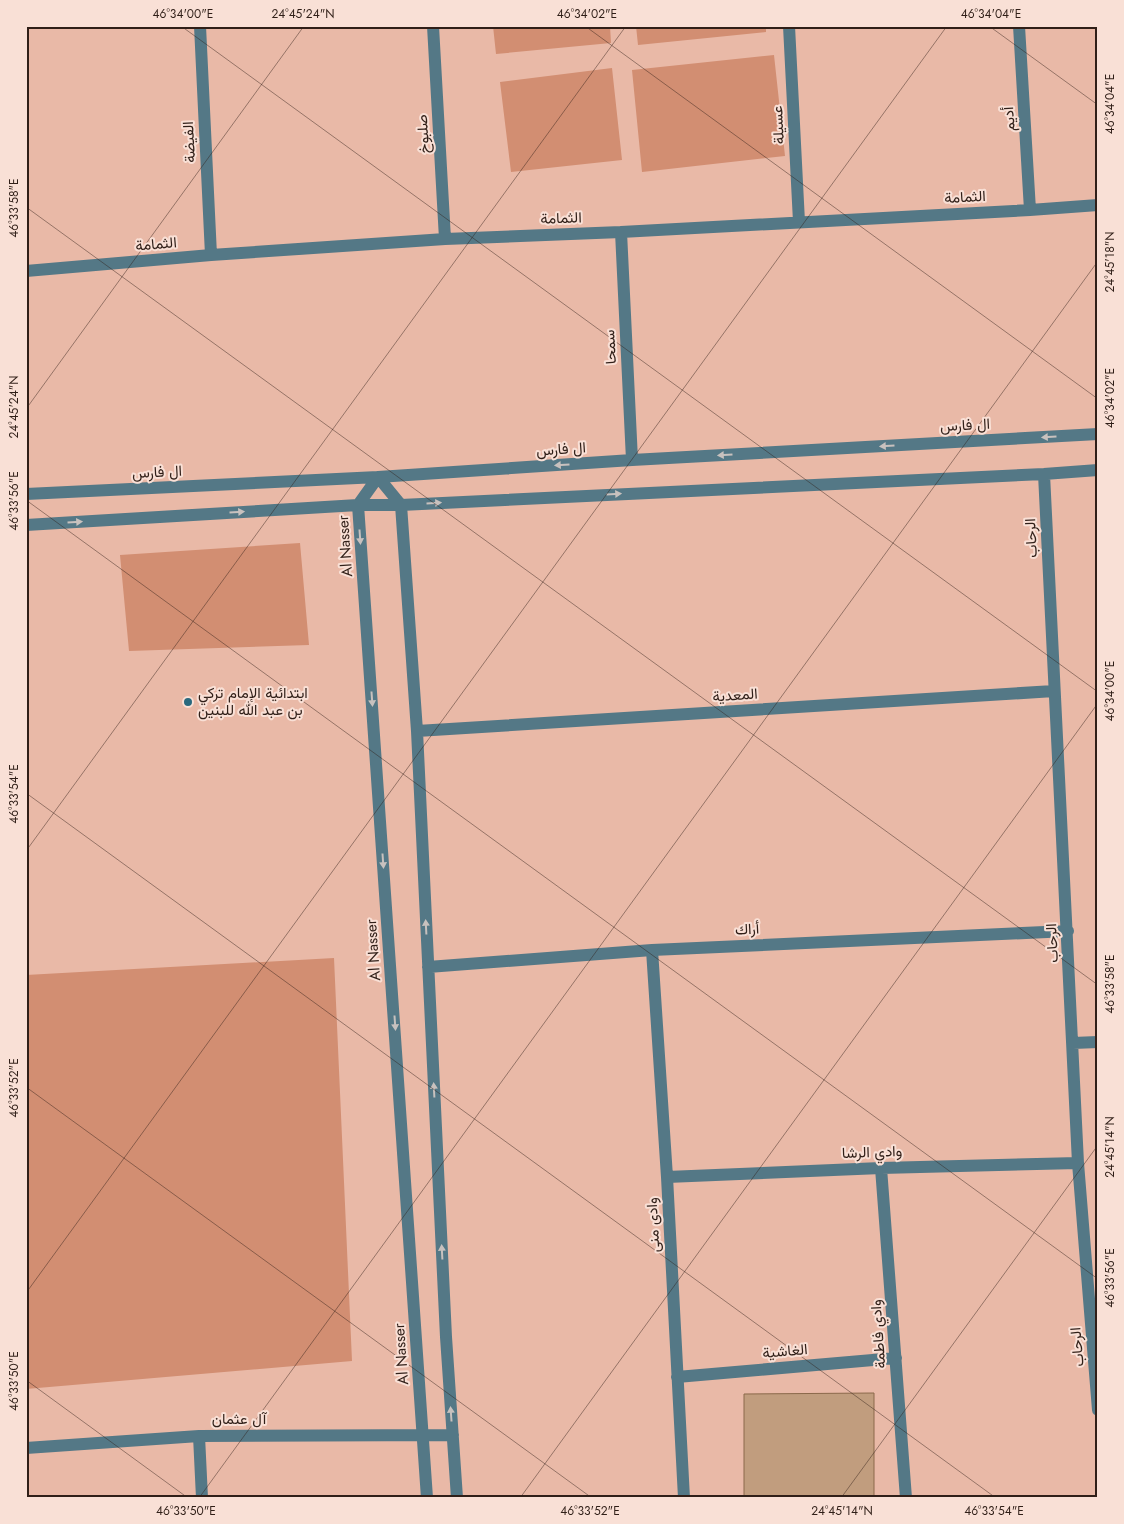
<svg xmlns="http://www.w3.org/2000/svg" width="1124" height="1524" viewBox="0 0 1124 1524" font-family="Jost,Vazirmatn,sans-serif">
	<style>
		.green { fill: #d28e72 }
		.building { fill: #c19d7e; stroke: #8b694b }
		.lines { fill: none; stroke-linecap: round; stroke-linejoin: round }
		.minor { stroke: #547886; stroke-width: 12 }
		.oneway { fill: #c8c1be }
		.ticks { fill: none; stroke: #301f18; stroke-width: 1; stroke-opacity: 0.45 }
		.poi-dot { fill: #29697e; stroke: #f9e0d6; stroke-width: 2 }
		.labels { text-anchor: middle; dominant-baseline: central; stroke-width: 4; stroke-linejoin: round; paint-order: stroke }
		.street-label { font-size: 15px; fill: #301f18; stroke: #f9e0d6 }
		.poi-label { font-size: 15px; fill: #301f18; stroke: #f9e0d6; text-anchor: start }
		.neatline { fill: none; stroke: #301f18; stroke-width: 2 }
		.ticks-label { font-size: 12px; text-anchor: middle; fill: #301f18 }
	</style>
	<rect width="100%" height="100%" fill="#e9b9a7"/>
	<path class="green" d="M493,26H610L611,43L496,54Z
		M636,26H766V32L638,45Z
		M774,55L785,156L642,172L632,70Z
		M612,68L622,160L511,172L500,82Z
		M300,543L309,645L129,651L120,555Z
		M334,958L352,1361L26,1389V975Z"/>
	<path class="building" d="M874,1393V1498H744V1394Z"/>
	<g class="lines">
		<path class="minor" d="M200,26L211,255
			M433,26L445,239
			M789,26L799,222
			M1019,26L1030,210
			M621,232L632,460
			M26,271L211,255L445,239L621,232L1030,210L1098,205
			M1044,474L1078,1163L1098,1410
			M26,494L378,477L632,460L1098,434
			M26,525L358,505H401L1044,474L1098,470
			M417,731L1054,691
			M652,950L667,1177L684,1498
			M428,967L652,950L1068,931
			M1073,1043L1098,1042
			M881,1168L906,1498
			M667,1177L881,1168L1078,1163
			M677,1377L896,1358
			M199,1436L202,1498
			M26,1448L199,1436L453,1435
			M427,1498L358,505L378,477L401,505L417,731L446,1337L457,1498"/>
	</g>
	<defs><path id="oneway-solid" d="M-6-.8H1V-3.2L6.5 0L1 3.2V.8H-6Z" transform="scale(1.25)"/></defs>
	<g class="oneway">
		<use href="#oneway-solid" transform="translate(1049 437) rotate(177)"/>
		<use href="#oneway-solid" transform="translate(887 446) rotate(177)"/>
		<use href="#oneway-solid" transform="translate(725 455) rotate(177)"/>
		<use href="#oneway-solid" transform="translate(562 465) rotate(176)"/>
		<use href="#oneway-solid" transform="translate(614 494) rotate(-3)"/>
		<use href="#oneway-solid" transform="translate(434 503) rotate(-3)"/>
		<use href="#oneway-solid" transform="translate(237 512) rotate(-4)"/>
		<use href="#oneway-solid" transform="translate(75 522) rotate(-4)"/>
		<use href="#oneway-solid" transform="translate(360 537) rotate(86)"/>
		<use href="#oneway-solid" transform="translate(372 699) rotate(86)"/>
		<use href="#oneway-solid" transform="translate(383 861) rotate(86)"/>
		<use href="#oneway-solid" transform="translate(426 927) rotate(-93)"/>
		<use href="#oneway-solid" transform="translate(395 1023) rotate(86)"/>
		<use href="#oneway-solid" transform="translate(434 1090) rotate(-93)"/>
		<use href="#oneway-solid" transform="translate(442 1252) rotate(-93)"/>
		<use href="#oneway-solid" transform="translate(451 1414) rotate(-94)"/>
	</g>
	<path class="ticks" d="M181,26L1098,692M585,26L1098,399M989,26L1098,105M26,207L1098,985M26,409L304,26M26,500L1098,1279M26,793L996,1498M26,851L626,26M26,1087L592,1498M26,1293L947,26M26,1380L188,1498M199,1498L1098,261M520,1498L1098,703M841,1498L1098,1145"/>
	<circle class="poi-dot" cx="188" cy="702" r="5"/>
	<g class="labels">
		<g class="street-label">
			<text transform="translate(1009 119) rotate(-94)">أديم</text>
			<text transform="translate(778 125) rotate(-93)">عسيلة</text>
			<text transform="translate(423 134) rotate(-93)">صلبوخ</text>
			<text transform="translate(189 142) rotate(-93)">الفيضة</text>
			<text transform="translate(965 197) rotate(-3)">الثمامة</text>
			<text transform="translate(561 218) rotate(-2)">الثمامة</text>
			<text transform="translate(156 244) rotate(-5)">الثمامة</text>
			<text transform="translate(610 347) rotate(-93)">سمحا</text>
			<text transform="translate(965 425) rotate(-3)">ال فارس</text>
			<text transform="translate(561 449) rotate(-4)">ال فارس</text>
			<text transform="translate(157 472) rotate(-3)">ال فارس</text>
			<text transform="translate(1031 538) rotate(-93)">الرحاب</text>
			<text transform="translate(345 546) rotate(-94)">Al Nasser</text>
			<text transform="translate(735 695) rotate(-4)">المعدية</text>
			<text transform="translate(747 929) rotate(-3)">أراك</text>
			<text transform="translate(1052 943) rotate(-93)">الرحاب</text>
			<text transform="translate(373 950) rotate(-94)">Al Nasser</text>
			<text transform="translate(872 1152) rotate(-2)">وادي الرشا</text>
			<text transform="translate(653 1225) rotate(-93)">وادى منى</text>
			<text transform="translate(878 1334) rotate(-94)">وادي فاطمة</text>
			<text transform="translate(1077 1347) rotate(-95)">الرحاب</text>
			<text transform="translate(785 1351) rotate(-5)">الغاشية</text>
			<text transform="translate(401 1354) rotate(-94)">Al Nasser</text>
			<text x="239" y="1419">آل عثمان</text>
		</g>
		<g class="poi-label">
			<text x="198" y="693">ابتدائية الإمام تركي<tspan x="198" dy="17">بن عبد الله للبنين</tspan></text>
		</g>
	</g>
	<rect width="1124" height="1524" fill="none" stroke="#f9e0d6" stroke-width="55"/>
	<rect x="28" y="28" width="1068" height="1468" class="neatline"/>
	<g class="ticks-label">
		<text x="183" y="18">46°34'00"E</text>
		<text x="303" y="18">24°45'24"N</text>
		<text x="587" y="18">46°34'02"E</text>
		<text x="991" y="18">46°34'04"E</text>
		<text transform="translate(1110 104) rotate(-90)" y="4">46°34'04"E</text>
		<text transform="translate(14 208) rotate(-90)" y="4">46°33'58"E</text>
		<text transform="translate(1110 262) rotate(-90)" y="4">24°45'18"N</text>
		<text transform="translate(1110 398) rotate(-90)" y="4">46°34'02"E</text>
		<text transform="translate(14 407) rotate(-90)" y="4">24°45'24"N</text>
		<text transform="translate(14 501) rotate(-90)" y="4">46°33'56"E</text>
		<text transform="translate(1110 691) rotate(-90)" y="4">46°34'00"E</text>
		<text transform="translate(14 794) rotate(-90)" y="4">46°33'54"E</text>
		<text transform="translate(1110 984) rotate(-90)" y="4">46°33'58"E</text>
		<text transform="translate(14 1088) rotate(-90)" y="4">46°33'52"E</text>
		<text transform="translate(1110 1147) rotate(-90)" y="4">24°45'14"N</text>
		<text transform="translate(1110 1278) rotate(-90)" y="4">46°33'56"E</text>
		<text transform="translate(14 1381) rotate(-90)" y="4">46°33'50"E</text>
		<text x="186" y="1515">46°33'50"E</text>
		<text x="590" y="1515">46°33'52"E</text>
		<text x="842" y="1515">24°45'14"N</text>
		<text x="994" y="1515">46°33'54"E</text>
	</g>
</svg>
